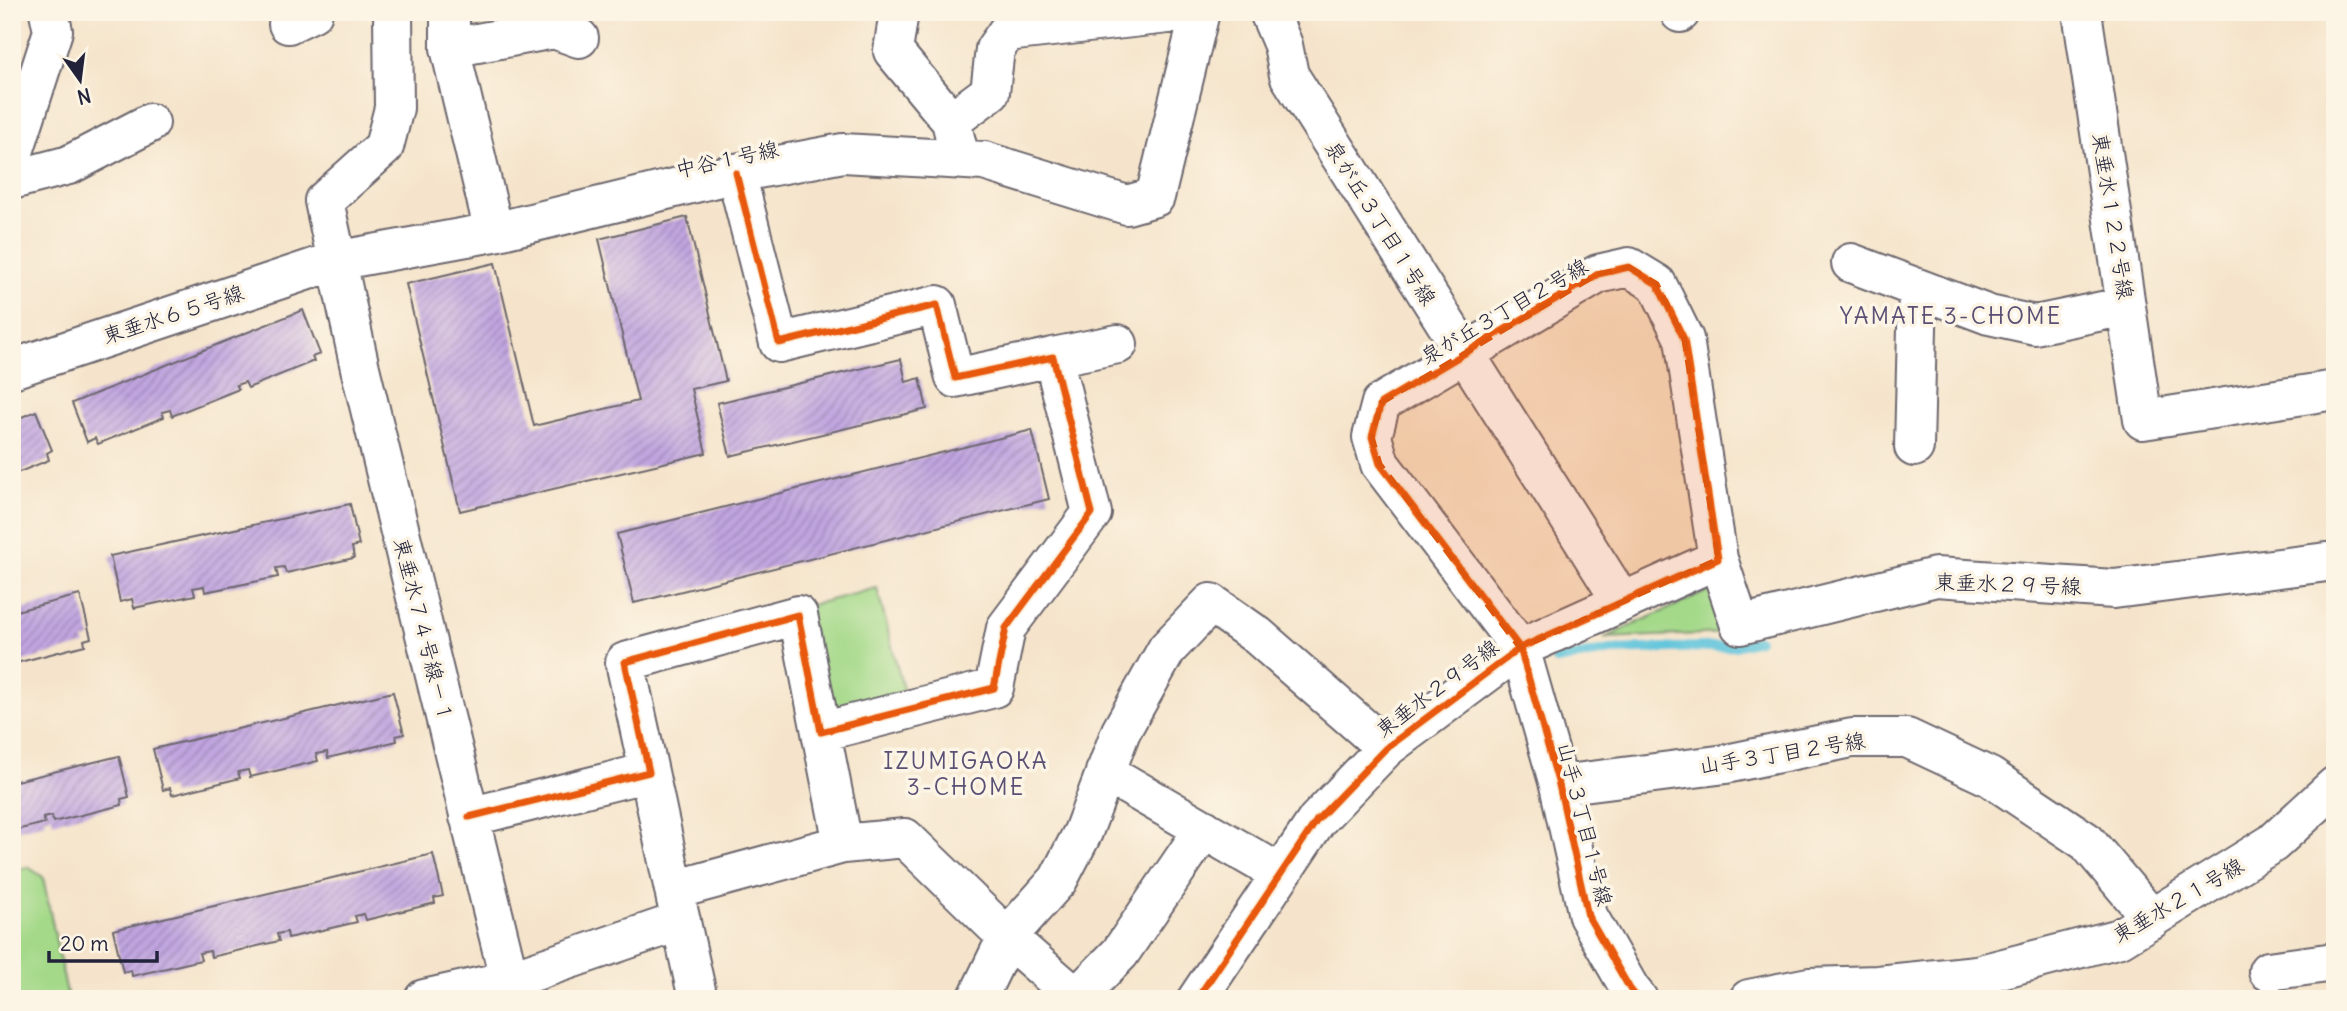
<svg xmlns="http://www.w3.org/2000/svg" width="2347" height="1011" viewBox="0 0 2347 1011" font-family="Delius,'Klee One',sans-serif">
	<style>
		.green { fill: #a4d989; stroke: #637e62; stroke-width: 2 }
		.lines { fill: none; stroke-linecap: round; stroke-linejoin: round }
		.stream { stroke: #5ec4dc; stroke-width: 10 }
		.building { fill: url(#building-hatch) }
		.minor-casing { stroke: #6c666d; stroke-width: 42 }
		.minor { stroke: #fff; stroke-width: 38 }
		.cycleway-casing { stroke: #fcf5e5; stroke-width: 11 }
		.cycleway { stroke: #e8590c; stroke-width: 7 }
		.marked { fill: #de560e; fill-opacity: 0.2; stroke: #de560e; stroke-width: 5; stroke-dasharray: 14 9; stroke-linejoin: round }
		.labels { text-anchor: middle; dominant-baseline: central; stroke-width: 7; stroke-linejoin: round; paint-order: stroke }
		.street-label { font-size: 21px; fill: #22223b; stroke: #fcf5e5 }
		.neighbourhood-label { font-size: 23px; letter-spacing: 2px; fill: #5a5075; stroke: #fcf5e5 }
	</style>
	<defs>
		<pattern id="building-hatch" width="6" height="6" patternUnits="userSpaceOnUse" patternTransform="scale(1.75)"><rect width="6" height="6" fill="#c1a5e0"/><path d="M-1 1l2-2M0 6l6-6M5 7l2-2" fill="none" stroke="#9c86b7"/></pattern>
	</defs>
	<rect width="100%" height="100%" fill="#fcf5e5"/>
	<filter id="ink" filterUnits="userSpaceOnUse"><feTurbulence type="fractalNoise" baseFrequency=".0143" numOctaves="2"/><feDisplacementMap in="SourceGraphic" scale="14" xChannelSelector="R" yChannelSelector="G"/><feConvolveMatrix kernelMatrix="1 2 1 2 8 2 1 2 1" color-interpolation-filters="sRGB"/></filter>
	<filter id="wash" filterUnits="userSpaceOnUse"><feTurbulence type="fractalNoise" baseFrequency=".00686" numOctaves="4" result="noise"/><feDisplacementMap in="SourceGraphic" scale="28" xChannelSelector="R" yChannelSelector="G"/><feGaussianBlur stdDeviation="1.57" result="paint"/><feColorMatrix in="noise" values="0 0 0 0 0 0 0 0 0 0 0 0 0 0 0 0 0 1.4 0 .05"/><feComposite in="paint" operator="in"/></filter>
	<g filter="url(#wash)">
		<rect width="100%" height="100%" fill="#f5e4cb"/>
		<path class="green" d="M1717,587L1728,633L1604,638Z
			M877,588L904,693L843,710L825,696L807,606Z
			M28,867L43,877L68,999H12V870Z"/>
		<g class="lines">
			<path class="stream" d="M1556,660L1611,650L1735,646L1758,640"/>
		</g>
		<g id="blocks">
			<path class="building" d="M687,217L726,381L691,389L706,453L460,511L406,284L495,263L534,426L638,401L599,239Z
				M303,310L320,354L312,357L314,361L248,388L245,382L236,385L239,389L172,416L170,410L162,412L164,417L98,444L95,438L87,442L72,403Z
				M901,359L906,382L920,378L927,409L730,456L717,403Z
				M36,411L52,450L47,453L49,460L12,475V421Z
				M1032,430L1049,499L634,603L617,534Z
				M350,504L359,545L352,547L354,558L286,573L284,567L276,568L278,577L205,592L204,586L193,588L195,595L134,608L132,599L120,602L110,556Z
				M80,595L91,638L84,640L85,645L16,663L12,656V612Z
				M393,692L404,734L396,736L397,741L328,758L327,752L316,754L318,761L250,777L248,770L238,772L240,778L172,795L170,788L163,790L153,749Z
				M119,756L129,797L121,799L122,805L53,822L52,816L43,818L45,823L12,831V782Z
				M433,854L443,896L434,898L435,903L366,920L364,914L355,916L357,922L288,938L287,932L277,934L279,941L211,957L210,951L199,953L201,960L132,976L131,970L123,972L113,930Z"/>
		</g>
	</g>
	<g filter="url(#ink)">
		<use href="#blocks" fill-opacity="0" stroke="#6c666d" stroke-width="2"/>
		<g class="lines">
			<g class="minor-casing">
				<path id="minor" d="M393,12L394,108L384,147L324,201L360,368L514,999
					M450,12V48L494,232
					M899,12L893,51L951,121L957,146
					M1269,12L1283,45L1289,75L1622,602
					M1680,12V13
					M2082,12L2143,420L2335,390
					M288,24L313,12
					M450,48L554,29L579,38
					M951,121L990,92L995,49L1007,32L1186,12
					M12,158L53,31L49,12
					M12,180L69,165L150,123
					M1851,263L1989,315L2035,325L2126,306
					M1053,357L1118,344
					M12,369L335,261L494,232L736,173L843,153L984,161L1127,205L1155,197L1200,12
					M1914,447L1918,289
					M649,772L674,890L843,844L821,732
					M1105,772L1279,873
					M1559,785L1726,764L1852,738H1907L1990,777L2087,842L2152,919
					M469,817L649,772L625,662L798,615L821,732L994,688L1006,628L1092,513L1053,357L955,378L937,305L779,343L736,173
					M843,844L905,838L1007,937L1078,999
					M675,895L698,999
					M2268,971L2335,962
					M424,999L509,980L681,921
					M977,999L1007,937L1058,880L1083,832L1121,731L1167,649L1211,603L1258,636L1386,748
					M1075,999L1120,953L1204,829
					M1197,999L1317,820L1386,748L1520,648L1718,559
					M1638,999L1630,989L1588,916L1559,785L1520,648L1380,464L1372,437L1381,403L1598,274L1629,267L1657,284L1684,339L1718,559L1740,625L1936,577L2114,589L2335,561
					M1749,999L1809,987L1878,985L1977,975L2120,938L2273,843L2335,786"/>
			</g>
			<use href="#minor" class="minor"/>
			<g class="cycleway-casing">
				<path id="cycleway" d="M469,817L649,772L625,662L798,615L821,732L994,688L1006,628L1092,513L1053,357L955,378L937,305L779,343L736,173
					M1197,999L1317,820L1386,748L1520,648L1718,559L1684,339L1657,284L1629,267L1598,274L1381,403L1372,437L1380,464L1520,648L1559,785L1588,916L1630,989L1638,999"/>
			</g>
			<use href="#cycleway" class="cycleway"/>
		</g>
	</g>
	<path class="marked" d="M1629,267L1657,284L1684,339L1718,559L1520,648L1380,464L1372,437L1381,403L1598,274Z"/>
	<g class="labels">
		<g class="street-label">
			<text transform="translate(727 159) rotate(-12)">中谷１号線</text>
			<text transform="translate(2113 216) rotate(81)">東垂水１２２号線</text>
			<text transform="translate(1381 223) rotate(58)">泉が丘３丁目１号線</text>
			<text transform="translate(1504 311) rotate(-30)">泉が丘３丁目２号線</text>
			<text transform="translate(173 314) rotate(-18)">東垂水６５号線</text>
			<text transform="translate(2008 584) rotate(2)">東垂水２９号線</text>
			<text transform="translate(424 630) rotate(76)">東垂水７４号線－１</text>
			<text transform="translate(1437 688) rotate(-37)">東垂水２９号線</text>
			<text transform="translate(1782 753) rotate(-9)">山手３丁目２号線</text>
			<text transform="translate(1585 824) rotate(76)">山手３丁目１号線</text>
			<text transform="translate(2178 900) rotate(-30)">東垂水２１号線</text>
		</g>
		<g class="neighbourhood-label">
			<text x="1951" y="315">YAMATE 3-CHOME</text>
			<text x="966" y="760">IZUMIGAOKA<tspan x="966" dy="26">3-CHOME</tspan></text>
		</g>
	</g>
	<rect width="2347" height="1011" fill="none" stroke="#fcf5e5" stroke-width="42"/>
	<g transform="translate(80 80) rotate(166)" stroke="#fcf5e5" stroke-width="5" paint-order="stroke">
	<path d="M0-5L12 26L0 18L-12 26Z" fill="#22223b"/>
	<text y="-10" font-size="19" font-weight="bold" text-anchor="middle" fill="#22223b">N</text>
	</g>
	<path d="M49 951v10h108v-10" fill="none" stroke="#22223b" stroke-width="3.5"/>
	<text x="60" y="951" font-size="21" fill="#22223b" stroke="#fcf5e5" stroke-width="5" paint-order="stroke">20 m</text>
</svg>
